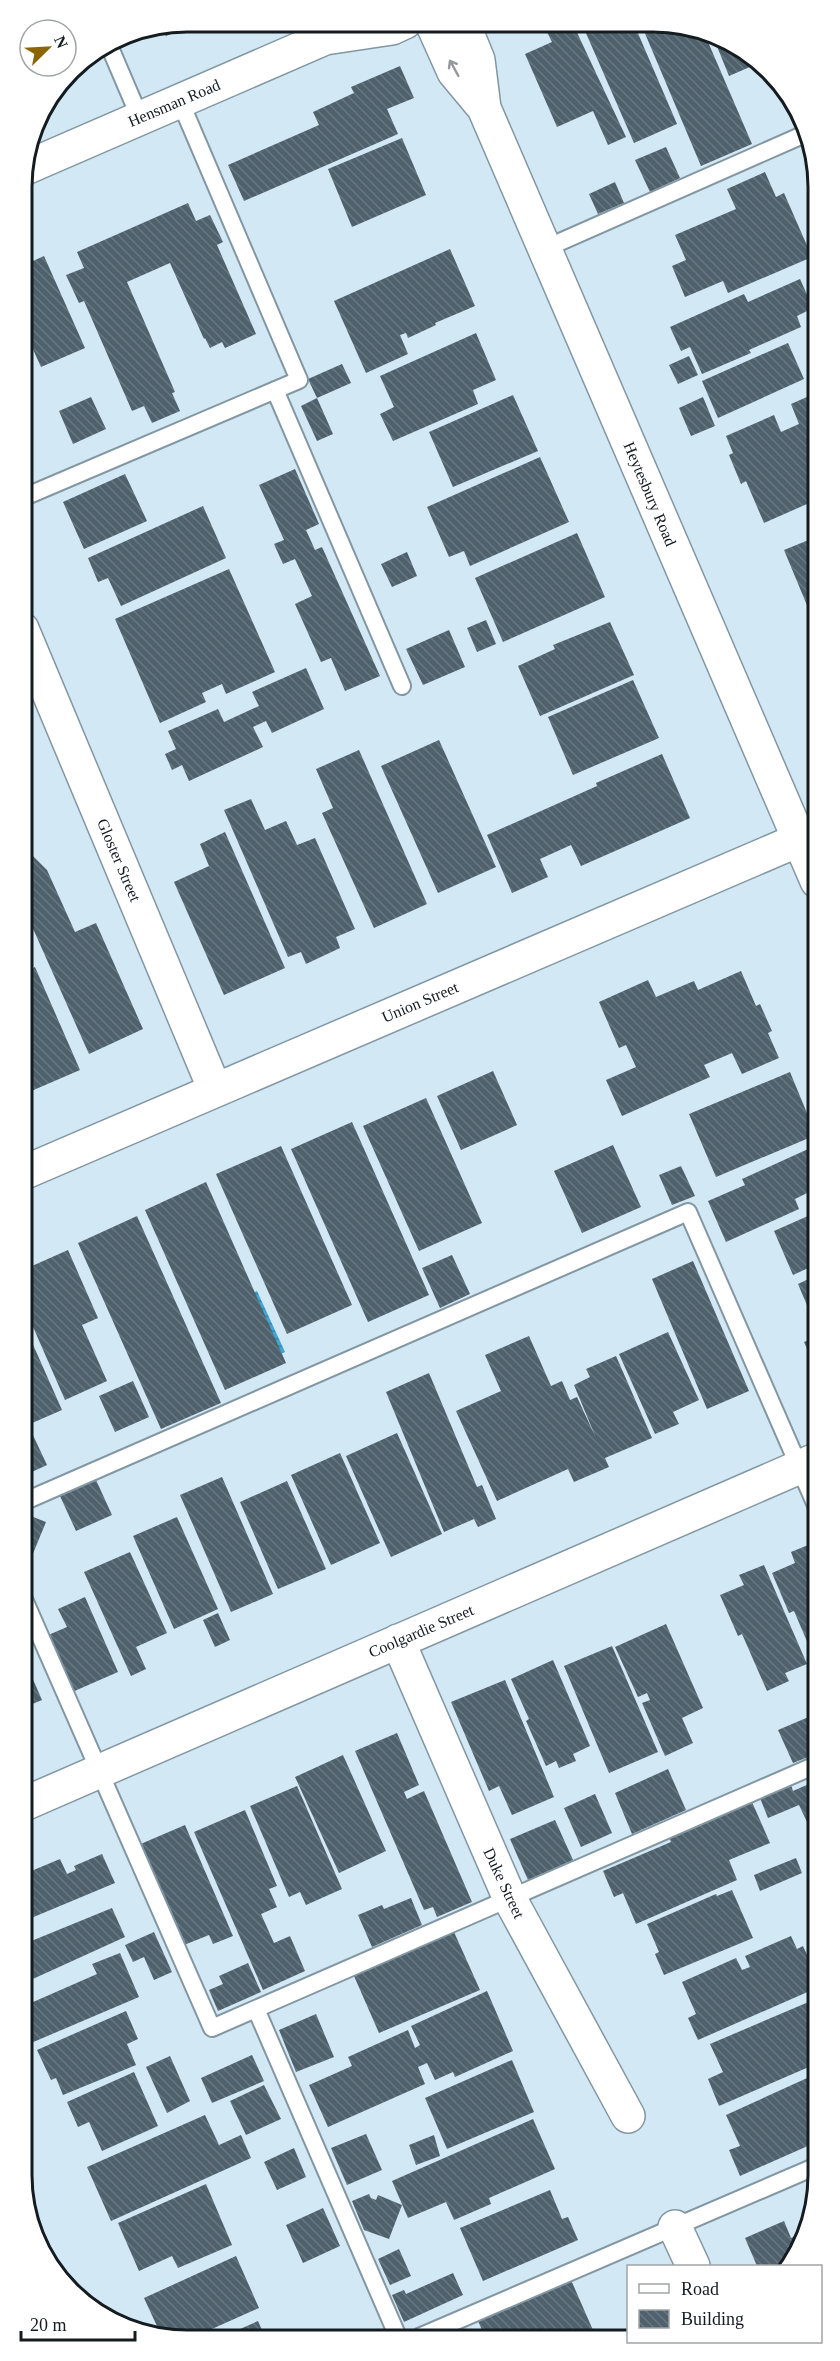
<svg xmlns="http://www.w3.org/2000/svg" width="840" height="2361" viewBox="0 0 840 2361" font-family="'Times New Roman',serif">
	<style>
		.water { fill: url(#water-rules) }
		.building { fill: url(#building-back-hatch) }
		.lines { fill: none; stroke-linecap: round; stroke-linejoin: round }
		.service-casing { stroke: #8297a2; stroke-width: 20 }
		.minor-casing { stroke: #8297a2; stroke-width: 36 }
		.service { stroke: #fff; stroke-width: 16 }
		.minor { stroke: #fff; stroke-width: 33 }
		.oneway { stroke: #95999b }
		.labels { text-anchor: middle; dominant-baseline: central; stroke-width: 6; stroke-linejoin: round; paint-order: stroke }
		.street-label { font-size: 16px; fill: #141c20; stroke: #fff }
		.rim { fill: none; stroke: #141c20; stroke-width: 3 }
	</style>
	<defs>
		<pattern id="water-rules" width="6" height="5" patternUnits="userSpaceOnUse" patternTransform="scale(1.5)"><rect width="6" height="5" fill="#3da7d6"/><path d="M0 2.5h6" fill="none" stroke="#3287ad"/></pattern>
		<pattern id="building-back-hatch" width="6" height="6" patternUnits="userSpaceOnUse" patternTransform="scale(1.5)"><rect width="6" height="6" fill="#4e616c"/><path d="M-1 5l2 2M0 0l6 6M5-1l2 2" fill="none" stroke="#687880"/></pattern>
	</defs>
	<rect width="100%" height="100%" fill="#d2e8f4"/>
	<path class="water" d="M257,1291L285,1352L273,1358L244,1296Z"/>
	<path class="building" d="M187,21H199L166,36L161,26Z
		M567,23L573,24L626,137L608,145L593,111L557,127L525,54L552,42L547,32Z
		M582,24H634L677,124L634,143Z
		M641,24H686L705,35L752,144L701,166Z
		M714,39L759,63L729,76Z
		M400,66L414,98L387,109L398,134L244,201L228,165L319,125L313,112L354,93L351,87Z
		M402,138L426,195L352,227L328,169Z
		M666,147L680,178L650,192L635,160Z
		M765,172L776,197L784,193L812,257L728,293L723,281L685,297L672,266L686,260L675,235L736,209L727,189Z
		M615,182L624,203L598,214L589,194Z
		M188,203L196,221L210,215L223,242L217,245L256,334L225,348L222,342L210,348L205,338L204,339L170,263L127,282L175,392L172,393L180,411L152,423L144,406L132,411L84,301L79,303L66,275L84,268L77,252Z
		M450,249L475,306L435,323L436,325L408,338L406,333L400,335L408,354L366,373L334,301Z
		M44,256L85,348L41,367L22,325V266Z
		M800,279L813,308L797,316L801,327L749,350L751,353L702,374L690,347L681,351L670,327L744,294L748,302Z
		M476,333L496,380L473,390L478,404L393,441L380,414L394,407L380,376Z
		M788,343L804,379L718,418L702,381Z
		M689,356L698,375L678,384L669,365Z
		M342,364L351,383L317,398L308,379Z
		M816,393V500L764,523L746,481L741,484L729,455L733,453L726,436L774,415L781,432L799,424L791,404Z
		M513,395L538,451L453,487L429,432Z
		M91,397L106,429L73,444L59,411Z
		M703,397L715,426L691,436L679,408Z
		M317,398L333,434L317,441L301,406Z
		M540,457L569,522L470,566L464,551L449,557L427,507Z
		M295,469L319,524L306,530L315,550L322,547L380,676L345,691L331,658L321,662L295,604L312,596L295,559L283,564L274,544L284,540L259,485Z
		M125,474L147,521L84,549L63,502Z
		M203,506L226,558L121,606L108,578L98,582L88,558Z
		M577,533L605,597L503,642L475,578Z
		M816,537V627L784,550Z
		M407,552L417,576L392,587L381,564Z
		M229,569L275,672L226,694L222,684L202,693L206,702L160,723L115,619Z
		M486,620L496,644L477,652L467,628Z
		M610,622L634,675L540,716L518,666L555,649L553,645Z
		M449,630L465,667L423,685L406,649Z
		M306,668L324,709L272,733L266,721L253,727L263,747L189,781L182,765L172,770L165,754L176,749L168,731L218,709L224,722L259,706L252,692Z
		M633,680L659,738L573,775L548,717Z
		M439,740L496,867L438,893L381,766Z
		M359,750L427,904L374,928L322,813L333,808L316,769Z
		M662,754L690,818L581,866L571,845L540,859L548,877L512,893L487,835L597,786L596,783Z
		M251,799L265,830L286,821L297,845L315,838L355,929L336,937L340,948L306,964L301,952L288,957L224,810Z
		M225,832L285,968L224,995L174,882L209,866L200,844Z
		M33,856L47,870L75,932L96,923L143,1029L89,1054L22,904V860Z
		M35,967L80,1070L29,1092L23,1078V973Z
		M741,971L756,1006L760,1004L772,1031L768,1033L779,1058L742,1074L732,1053L704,1065L710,1077L622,1116L606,1080L636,1067L626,1045L619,1048L599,1002L648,980L656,997L694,981L698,990Z
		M493,1071L517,1125L461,1150L437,1096Z
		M790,1072L816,1135L716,1177L689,1114Z
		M426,1098L482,1223L419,1251L363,1126Z
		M352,1122L429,1295L368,1322L291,1149Z
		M613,1145L641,1207L582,1233L554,1171Z
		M817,1145V1188L795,1199L799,1209L726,1242L708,1201L745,1185L742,1179Z
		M281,1146L352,1305L287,1334L216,1174Z
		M681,1166L695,1196L672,1205L659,1175Z
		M206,1182L286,1363L225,1390L145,1210Z
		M817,1212V1264L793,1275L774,1231Z
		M137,1216L221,1403L161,1429L78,1243Z
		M68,1250L98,1318L82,1325L107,1381L65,1400L23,1304V1270Z
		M452,1255L470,1294L440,1308L422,1268Z
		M693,1261L749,1391L707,1409L652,1279Z
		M817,1275V1329L798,1284Z
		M23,1322L62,1410L23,1427Z
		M668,1332L699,1400L673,1412L679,1424L655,1434L619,1354Z
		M529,1336L551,1386L562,1381L570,1400L577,1397L596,1438L574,1385L590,1377L586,1369L616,1356L652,1438L605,1458L609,1467L574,1482L568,1469L497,1501L456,1411L501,1391L485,1355Z
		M817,1337V1353L810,1356L804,1342Z
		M429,1373L477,1487L482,1485L496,1519L478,1527L474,1519L444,1532L386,1392Z
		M133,1381L149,1417L115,1432L99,1396Z
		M32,1433L47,1465L23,1476V1437Z
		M397,1433L442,1534L391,1557L346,1456Z
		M340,1453L380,1543L331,1565L291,1475Z
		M222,1477L273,1594L231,1612L180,1495Z
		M96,1480L112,1515L76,1531L60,1496Z
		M287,1481L326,1569L278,1589L240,1502Z
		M23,1513L46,1522L32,1556L23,1553Z
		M177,1517L218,1609L174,1629L133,1536Z
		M818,1541V1667L794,1611L789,1613L772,1573L795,1563L791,1552Z
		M130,1552L167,1633L136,1647L146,1669L131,1676L84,1572Z
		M764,1565L807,1664L785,1673L789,1681L767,1691L742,1634L738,1636L720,1595L744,1585L739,1575Z
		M85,1597L118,1672L70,1693L46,1636L67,1627L58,1609Z
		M218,1613L230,1640L215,1647L203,1620Z
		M666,1624L703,1708L682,1718L693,1743L665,1756L642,1703L650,1700L647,1693L638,1697L615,1647Z
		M612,1646L658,1752L609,1773L564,1666Z
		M553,1660L590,1746L573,1754L576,1761L559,1768L556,1761L546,1766L526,1721L529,1719L511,1679Z
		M28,1668L42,1700L25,1707L24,1670Z
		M505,1680L554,1797L512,1815L499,1786L489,1791L451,1702Z
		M818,1713V1753L793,1763L778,1730Z
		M397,1733L419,1785L404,1792L407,1799L424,1791L472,1902L437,1917L433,1907L424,1910L355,1751Z
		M343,1755L386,1851L339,1873L295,1777Z
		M668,1769L686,1810L632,1834L615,1793Z
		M818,1780V1817L807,1822L799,1805L768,1818L760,1798L791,1785L793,1791Z
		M297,1786L342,1889L306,1905L300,1892L289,1897L250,1806Z
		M595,1794L612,1833L581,1847L564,1808Z
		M752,1802L770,1843L729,1860L737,1880L636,1924L623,1893L614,1897L603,1871L671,1842L669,1838Z
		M245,1810L277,1886L269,1889L277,1907L261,1914L274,1943L290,1936L305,1971L263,1990L194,1832Z
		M555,1820L573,1860L528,1880L510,1839Z
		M185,1825L233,1936L213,1944L209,1935L179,1947L136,1846Z
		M102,1854L115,1883L24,1921V1874L60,1859L67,1874L76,1870L74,1866Z
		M796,1858L802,1873L760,1891L754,1875Z
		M732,1890L753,1938L664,1975L655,1954L659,1952L647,1924L716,1894L717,1896Z
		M411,1898L422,1925L372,1947L358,1915L382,1905L384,1909Z
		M112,1908L125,1937L24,1983V1944Z
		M154,1932L172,1972L154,1980L144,1957L133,1962L125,1945Z
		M454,1932L480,1990L379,2033L354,1976Z
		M791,1936L797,1949L803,1946L816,1975L807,1979L812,1990L698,2040L688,2018L696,2014L682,1982L736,1958L742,1970L750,1967L745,1956Z
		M120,1953L139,1997L31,2043L24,2026V2006L97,1974L92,1964Z
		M248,1963L261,1992L218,2011L209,1990L223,1984L219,1976Z
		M487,1991L513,2051L455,2077L453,2072L435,2080L427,2063L418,2067L425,2084L328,2127L309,2085L352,2066L348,2057L408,2030L415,2048L420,2045L411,2026Z
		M818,1998V2063L719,2106L708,2079L723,2072L710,2044Z
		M126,2011L138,2039L127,2044L136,2065L63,2095L56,2078L51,2080L37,2050Z
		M316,2014L334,2057L296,2072L279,2030Z
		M252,2055L264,2081L212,2103L201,2078Z
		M170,2056L190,2101L167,2113L146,2067Z
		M512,2060L534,2112L447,2149L425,2098Z
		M134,2072L158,2126L102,2151L89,2122L78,2127L67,2102Z
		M816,2074L819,2080V2141L740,2176L729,2150L740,2146L726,2115Z
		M264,2085L281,2119L246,2135L230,2101Z
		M205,2115L219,2145L241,2135L251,2158L111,2221L87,2167Z
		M533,2119L555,2169L489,2198L491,2204L454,2220L446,2202L408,2218L392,2181Z
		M366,2134L382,2170L347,2185L331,2148Z
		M434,2135L440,2156L416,2165L409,2145Z
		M294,2148L306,2177L277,2190L264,2162Z
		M206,2184L232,2245L178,2268L172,2256L139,2271L118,2223Z
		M550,2190L562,2219L568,2217L578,2240L483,2281L460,2228Z
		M369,2194L371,2198L376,2200L378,2195L402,2205L389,2239L364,2230L352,2201Z
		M323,2208L340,2246L303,2263L286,2225Z
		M784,2221L791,2238L808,2231L806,2237L788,2266H757L745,2238Z
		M399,2249L411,2276L390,2285L378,2259Z
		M236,2256L259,2308L194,2337H162L144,2298Z
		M453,2273L463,2295L404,2322L392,2295L404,2290L406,2294Z
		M571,2280L596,2337H485L478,2321Z
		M258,2321L265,2337H222Z"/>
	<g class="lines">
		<g class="service-casing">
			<path id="service" d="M108,43L140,118
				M544,249L805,134
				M275,390L402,686
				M22,498L299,380L180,101
				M23,1502L688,1212L818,1510
				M23,1597L212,2028L818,1764
				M256,2009L398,2337
				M419,2337L819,2165"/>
		</g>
		<g class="minor-casing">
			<path id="minor" d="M432,23L454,72L484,108
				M463,23L478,60L484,108L817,881
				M325,38L392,28L405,22
				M23,169L325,38L346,22
				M22,629L215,1090
				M23,1173L817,832
				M398,1641L510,1899L628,2116
				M24,1804L818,1459
				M675,2227L693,2266"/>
		</g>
		<use href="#service" class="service"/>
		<use href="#minor" class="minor"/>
	</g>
	<defs><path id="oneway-shaft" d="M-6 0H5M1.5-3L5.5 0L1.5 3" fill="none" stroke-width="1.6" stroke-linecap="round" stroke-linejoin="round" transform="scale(1.5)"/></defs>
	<use class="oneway" href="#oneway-shaft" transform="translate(454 68) rotate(-119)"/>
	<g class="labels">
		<g class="street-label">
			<text transform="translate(174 103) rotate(-23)">Hensman Road</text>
			<text transform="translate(650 494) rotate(67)">Heytesbury Road</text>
			<text transform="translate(119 860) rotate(67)">Gloster Street</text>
			<text transform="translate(420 1002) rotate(-23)">Union Street</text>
			<text transform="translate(421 1631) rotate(-23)">Coolgardie Street</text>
			<text transform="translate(504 1883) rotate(65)">Duke Street</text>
		</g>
	</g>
	<path d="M0 0H840V2361H0ZM187 32H653A155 155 0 0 1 808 187V2175A155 155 0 0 1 653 2330H187A155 155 0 0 1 32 2175V187A155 155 0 0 1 187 32Z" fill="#fff" fill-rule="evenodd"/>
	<path class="rim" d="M187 32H653A155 155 0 0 1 808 187V2175A155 155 0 0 1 653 2330H187A155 155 0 0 1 32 2175V187A155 155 0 0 1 187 32Z"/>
	<rect x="627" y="2265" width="195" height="78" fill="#ffffff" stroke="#a1a4a6" stroke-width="1.5"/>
	<rect x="639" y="2284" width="30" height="9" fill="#ffffff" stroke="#a1a4a6" stroke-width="1.5"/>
	<text x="681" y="2295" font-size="18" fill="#141c20">Road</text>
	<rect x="639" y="2310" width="30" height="18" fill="url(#building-back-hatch)" stroke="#a1a4a6" stroke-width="1.5"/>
	<text x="681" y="2325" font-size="18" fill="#141c20">Building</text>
	<g transform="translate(48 48) rotate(66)"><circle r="28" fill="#ffffff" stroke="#a1a4a6" stroke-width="1.5"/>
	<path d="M0-4.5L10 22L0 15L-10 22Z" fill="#8b6404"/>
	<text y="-9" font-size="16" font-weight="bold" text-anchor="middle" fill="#141c20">N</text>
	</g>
	<path d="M21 2331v9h114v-9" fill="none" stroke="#141c20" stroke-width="3"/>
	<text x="30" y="2331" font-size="18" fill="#141c20" stroke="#ffffff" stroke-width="4.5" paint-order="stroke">20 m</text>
</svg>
